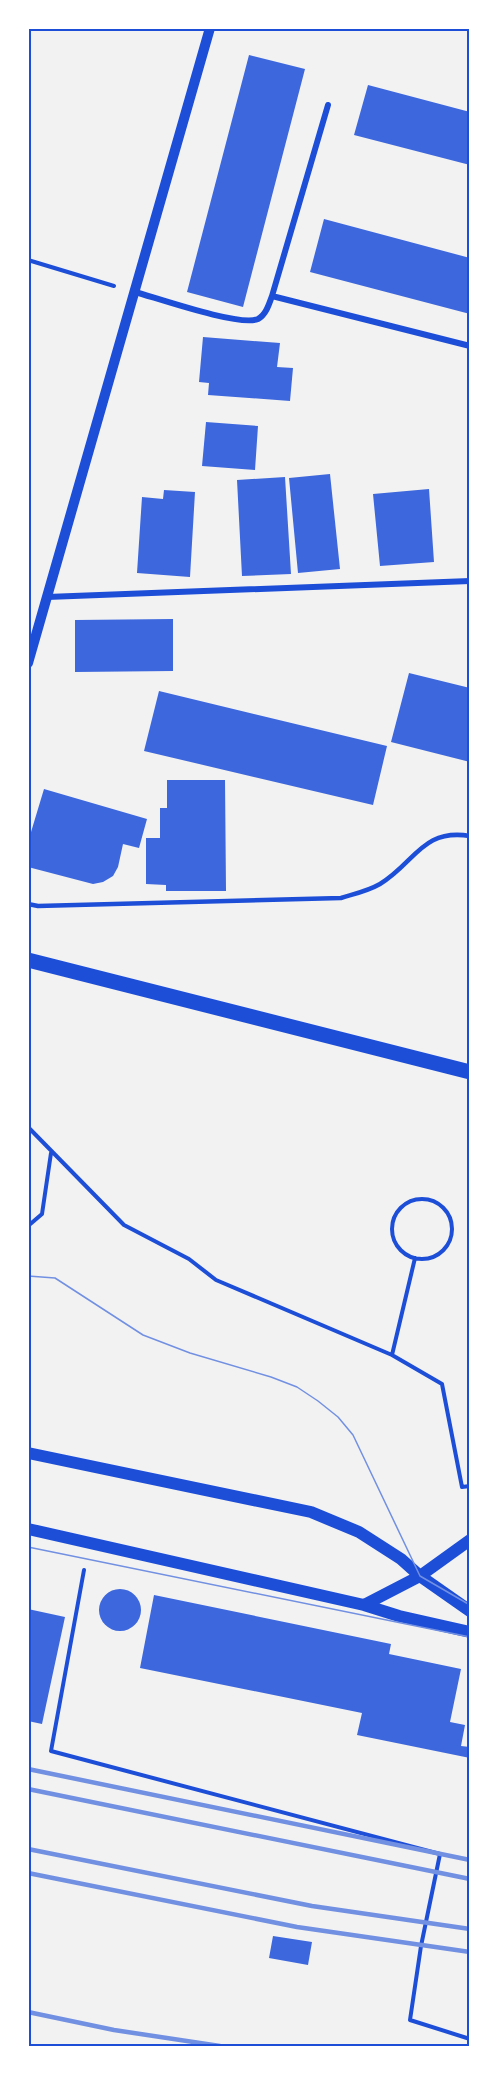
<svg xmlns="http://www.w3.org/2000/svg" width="498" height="2075" viewBox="0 0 498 2075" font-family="Montserrat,sans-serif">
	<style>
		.building { fill: #3d67dc }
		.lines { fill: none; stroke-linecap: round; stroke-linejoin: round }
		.path { stroke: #1d4ed8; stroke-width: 4 }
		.service { stroke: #1d4ed8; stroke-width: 4.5 }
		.minor { stroke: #1d4ed8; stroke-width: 6 }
		.tertiary { stroke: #1d4ed8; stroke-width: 10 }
		.secondary { stroke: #1d4ed8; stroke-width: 12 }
		.primary { stroke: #1d4ed8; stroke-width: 15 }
		.tram { stroke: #7290e2; stroke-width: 1.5 }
		.rail { stroke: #7290e2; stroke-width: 4.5 }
		.neatline { fill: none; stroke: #1d4ed8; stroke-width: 2 }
	</style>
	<rect width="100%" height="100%" fill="#f2f2f2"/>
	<path class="building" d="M249,55L305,69L243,307L187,292Z
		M368,85L470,112V165L354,135Z
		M324,219L470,258V314L310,272Z
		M203,337L280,343L277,367L293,368L290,401L208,395L209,383L199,382Z
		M206,422L258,426L255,470L202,466Z
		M330,474L340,569L298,573L289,478Z
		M285,477L291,574L242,576L237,480Z
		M429,489L434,562L380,566L373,494Z
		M164,490L195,492L190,577L137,573L142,497L163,499Z
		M173,619V671L75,672V620Z
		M409,673L470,688V762L391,742Z
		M159,691L387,746L373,805L144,751Z
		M167,780H225L226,891H166V885L146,884V838H160V808H167Z
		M44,789L147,819L139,848L123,844L118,867L113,876L103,882L93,884L28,867V842Z
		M99 1610a21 21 0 1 1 42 0a21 21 0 1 1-42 0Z
		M154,1595L391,1644L389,1654L461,1669L450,1722L465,1725L461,1746L470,1747V1758L357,1735L362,1713L140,1668Z
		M28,1609L65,1617L42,1724L28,1721Z
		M273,1936L312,1942L308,1965L269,1958Z"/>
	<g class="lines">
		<path class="path" d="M28,260L114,286
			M28,1127L124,1225L189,1259L216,1280L392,1355L442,1384L462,1487L470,1486
			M392 1229a30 30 0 1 1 60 0a30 30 0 1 1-60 0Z
			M28,1226L42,1214L51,1153
			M392,1355L415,1258
			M84,1570L51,1751L440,1854L421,1946L410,2020L470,2039"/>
		<path class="service" d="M28,904L38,906L341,898C354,894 368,891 380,884C415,863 422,828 470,836"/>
		<path class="minor" d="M135,292C157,298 240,327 258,319C266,315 269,304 272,296L470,346
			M272,296L328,105
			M47,597L470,581"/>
		<path class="tertiary" d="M28,663L210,28"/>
		<path class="secondary" d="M28,1453L311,1512L359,1532L401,1559L420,1576L470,1611
			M28,1529L364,1605L399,1616L470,1632
			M364,1605L420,1576L470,1540"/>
		<path class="primary" d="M28,960L470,1072"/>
		<path class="tram" d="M28,1276L55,1278L143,1335L190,1353L271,1377L297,1387L318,1401L338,1417L353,1435L420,1576L470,1605
			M28,1547L470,1637"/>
		<path class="rail" d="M28,1769L470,1860
			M28,1789L470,1879
			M28,1849L312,1906L470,1929
			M28,1873L297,1927L470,1952
			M28,2012L114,2030L220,2046"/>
	</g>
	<rect width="498" height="2075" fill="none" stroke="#ffffff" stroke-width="60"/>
	<rect x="30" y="30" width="438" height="2015" class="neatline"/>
</svg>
